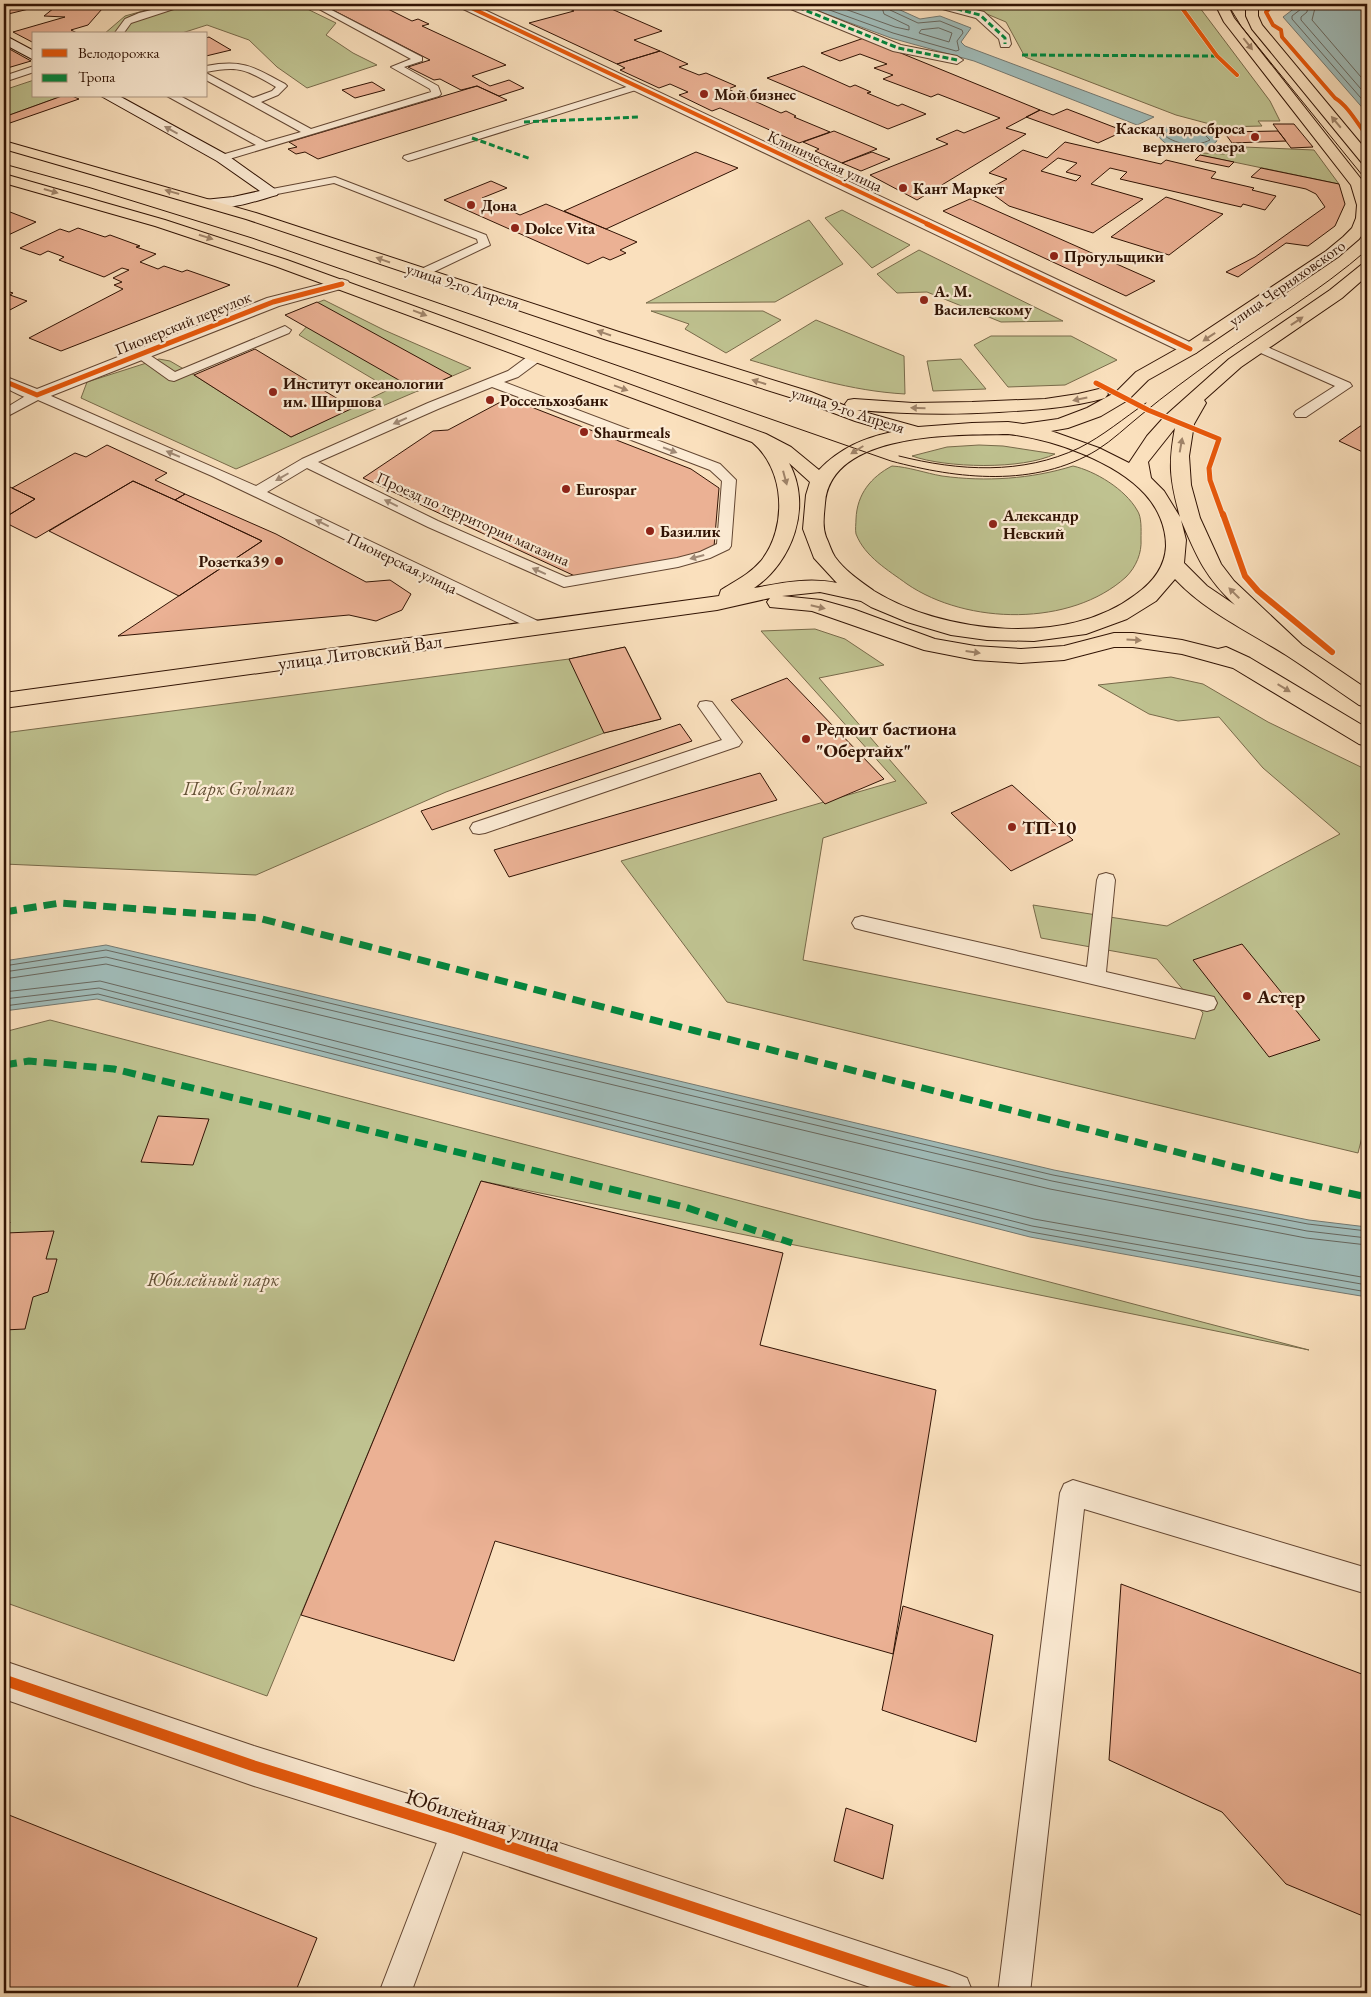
<svg xmlns="http://www.w3.org/2000/svg" width="1371" height="1997" viewBox="0 0 1371 1997" font-family="'EB Garamond',serif">
	<style>
		.green { fill: #bfc290; stroke: #786a4a }
		.water { fill: #a0bbb8; stroke: #747870 }
		.lines { fill: none; stroke-linecap: round; stroke-linejoin: round }
		.shore { stroke: #68675e; stroke-width: 1 }
		.building { fill: #ebb194; stroke: #311304; fill-rule: evenodd }
		.lane-casing { stroke: #634632; stroke-width: 2 }
		.street-casing { stroke: #634632; stroke-width: 2 }
		.secondary-casing { stroke: #311304; stroke-width: 2 }
		.primary-casing { stroke: #311304; stroke-width: 2 }
		.lane { fill: #fcebd4; fill-rule: evenodd }
		.street { fill: #fcebd4; fill-rule: evenodd }
		.secondary { fill: #fcebd4; fill-rule: evenodd }
		.primary { fill: #fae0bd; fill-rule: evenodd }
		.tram { stroke: #311304; stroke-width: 1 }
		.quiet-far1 { stroke: #00873e; stroke-width: 3; stroke-dasharray: 6 3; stroke-linecap: butt }
		.quiet { stroke: #00873e; stroke-width: 7; stroke-dasharray: 13 7; stroke-linecap: butt }
		.cycleway-far3-casing { stroke: #fcebd4; stroke-width: 5 }
		.cycleway-far2-casing { stroke: #fcebd4; stroke-width: 7 }
		.cycleway-far1-casing { stroke: #fcebd4; stroke-width: 9 }
		.cycleway-casing { stroke: #fcebd4; stroke-width: 14 }
		.cycleway-far3 { stroke: #e8590c; stroke-width: 4 }
		.cycleway-far2 { stroke: #e8590c; stroke-width: 5 }
		.cycleway-far1 { stroke: #e8590c; stroke-width: 6 }
		.cycleway { stroke: #e8590c; stroke-width: 11 }
		.oneway { fill: #a0846a }
		.oneway2 { fill: #a18a76 }
		.poi-dot { fill: #8f2418; stroke: #fcebd4; stroke-width: 2 }
		.labels { text-anchor: middle; dominant-baseline: central; stroke-width: 4.5; stroke-linejoin: round; paint-order: stroke }
		.far-poi-label { font-size: 16px; font-weight: bold; fill: #311304; stroke: #fcebd4; text-anchor: start }
		.far-street-label { font-size: 16px; fill: #311304; stroke: #fcebd4 }
		.street-label { font-size: 19px; fill: #311304; stroke: #fcebd4 }
		.poi-label { font-size: 19px; font-weight: bold; fill: #311304; stroke: #fcebd4; text-anchor: start }
		.park-label { font-size: 19px; font-style: italic; fill: #635035; stroke: #fcebd4 }
		.near-street-label { font-size: 22px; fill: #311304; stroke: #fcebd4 }
	</style>
	<rect width="100%" height="100%" fill="#fae0bd"/>
	<filter id="stains"><feTurbulence type="fractalNoise" baseFrequency=".004" numOctaves="4"/><feColorMatrix values="0 0 0 0 .2 0 0 0 0 .09 0 0 0 0 .02 0 0 0 .5 -.17"/></filter>
	<radialGradient id="worn" r=".72"><stop offset=".6" stop-color="#630" stop-opacity="0"/><stop offset="1" stop-color="#630" stop-opacity=".3"/></radialGradient>
	<path class="green" d="M168,4H297L336,23L326,35L353,53L377,65L307,88L277,67L249,40L207,25L179,34H104L125,16Z
		M963,4H1197L1270,101L1280,121H1258L1262,126L1221,127L1176,115L1025,57L1006,22Z
		M34,80V96H62L4,117V90Z
		M1244,147L1314,150L1339,184L1200,155L1202,153L1224,154Z
		M842,210L910,245L872,268L825,218Z
		M809,220L843,264L775,302L646,303Z
		M919,250L1063,321L1001,322L927,292L897,293L877,274Z
		M324,300L384,330L471,368L236,469L81,398L87,382L159,359L170,361L194,375L291,437L390,389L299,335L310,323L293,312Z
		M651,311H763L781,320L726,353L685,329L689,324Z
		M816,320L904,356L905,394C851,391 801,375 750,360Z
		M991,336H1071L1117,360L1065,385L1008,387L974,345Z
		M961,359L986,389L933,391L927,361Z
		M979,445L1003,446L1055,454C1022,470 946,468 912,456L947,447Z
		M892,466C909,467 925,473 942,476C986,482 1031,479 1073,466C1095,471 1125,489 1137,510C1142,517 1141,530 1141,539C1142,553 1136,567 1126,577C1071,627 967,625 907,584C888,570 865,557 856,534C855,529 856,524 856,519C857,494 871,477 892,466Z
		M815,629L845,639L884,665L819,678L927,803L823,838L803,960L1195,1039L1203,1013L1157,959L1041,938L1033,905L1167,926L1340,834L1263,768L1219,717L1178,721L1149,714L1098,685L1171,677L1203,684L1268,722L1367,770V1117L1358,1153L727,1002L621,861L896,781L761,631Z
		M625,647L661,719L604,733L446,792L256,875L4,864V733L569,659Z
		M50,1020L1309,1350L481,1181L267,1696L4,1602V1032Z"/>
	<path class="water" d="M799,4H887L920,19L940,16L971,28L961,42L965,46L1154,117L1137,125L974,61L891,38Z
		M1300,4H1367V113L1283,17Z
		M1183,126L1206,130L1215,135L1217,141C1205,154 1166,152 1158,135L1159,131L1167,127Z
		M106,945L1054,1170L1309,1220L1367,1227V1297L1277,1282L1030,1237L97,999L4,1011V961Z"/>
	<g class="lines">
		<path class="shore" d="M813,4L893,33L956,51L959,50L957,41L963,33L962,30L940,21L918,23L890,10L887,4
			M831,4L895,27L909,30V26L884,14L881,4
			M1302,4L1301,9L1292,16V19L1367,105
			M1308,4L1307,12L1301,17V20L1367,96
			M1316,4L1312,20L1367,84
			M939,28L952,33L949,42L919,33L921,30Z
			M1176,131L1204,134L1210,140C1196,147 1178,145 1165,136L1166,133Z
			M4,966L106,950L1053,1175L1308,1224L1367,1231
			M4,972L106,957L1052,1181L1307,1231L1367,1238
			M4,979L106,964L1050,1189L1306,1238L1367,1245
			M4,992L100,981L1034,1219L1367,1278
			M4,999L99,988L1032,1226L1367,1285
			M4,1006L98,994L1031,1232L1367,1292"/>
	</g>
	<path class="building" d="M4,4H124L102,9L88,25L71,30L79,34H34V43L13,32L65,17L44,16L54,8L37,7L4,15Z
		M321,4H378L412,21L418,19L429,24L422,26L506,65L472,76L490,86L509,80L524,88L499,96L477,86L461,90L440,79L434,80L408,67L430,60Z
		M572,4H600L662,31L634,40L660,51L617,64L529,23L574,11L563,6Z
		M209,37L231,50L206,56V38Z
		M864,38L1040,110L1006,128L1026,134L917,200L870,175L948,144L936,139L957,130L964,133L1000,118L938,94L931,97L883,79L893,75L874,68L887,64L860,54L840,61L821,53Z
		M4,46L31,61L4,69Z
		M660,51L688,64L679,67L699,75L706,73L736,86L728,89L781,113L786,111L796,116L794,117L830,132L799,143L720,108L712,111L679,95L688,92L670,84L659,88L620,70L625,68L617,64Z
		M803,66L850,87L855,85L871,92L867,93L898,106L902,104L926,114L888,129L767,78Z
		M372,82L385,90L355,98L342,90Z
		M477,86L507,100L318,159L305,152L296,154L288,149L297,147L289,142Z
		M62,96H72L79,99L7,124L4,123V117Z
		M1067,109L1124,131L1098,143L1026,117L1040,110L1053,115Z
		M1273,124H1294L1313,147L1291,148Z
		M834,131L877,149L842,163L815,151L819,149L803,142Z
		M1278,131L1286,141L1232,143L1224,132Z
		M1065,142L1161,164L1166,160L1216,172L1211,178L1254,188L1252,190L1276,196L1265,210L1243,204L1241,207L1120,179L1127,172L1110,168L1091,184L1143,199L1093,233L1009,206L987,190L1007,179L989,173L1023,150L1047,158ZM1058,158L1077,163L1066,172L1081,176L1076,181L1041,171Z
		M696,152L738,168L606,229L564,211Z
		M872,152L890,159L861,171L842,163Z
		M1200,155L1234,162L1229,167L1195,160Z
		M1261,168L1339,184L1345,204L1335,226L1308,246L1286,243L1238,277L1226,272L1255,257L1325,207L1316,194L1306,189L1251,177Z
		M491,181L507,188L482,198L520,215L546,204L637,242L620,250L626,253L610,260L603,257L588,264L444,200Z
		M1166,197L1223,214L1169,255L1111,237Z
		M970,199L1155,281L1126,296L943,211Z
		M4,210L10,212L36,222L4,237Z
		M78,228L105,237L110,235L140,246L136,247L156,254L140,262L158,269L164,266L182,272L187,270L230,285L61,351L29,338L123,289L114,285L122,282L113,278L129,270L122,268L104,277L59,260L64,257L48,251L40,255L20,248L60,229L69,232Z
		M4,290L13,293L10,295L27,301L4,313Z
		M317,302L452,376L418,391L285,315Z
		M255,349L353,408L291,437L194,375Z
		M508,398L691,469L719,488L714,547L672,561L577,577L363,478L433,431L448,430Z
		M1367,422V454L1339,441L1359,427Z
		M107,445L167,473L155,480L185,494L175,500L133,481L36,538L4,522V518L35,499L12,488L75,453L86,457Z
		M133,481L175,500L262,541L179,596L49,531Z
		M4,484L12,488L35,499L4,518Z
		M185,494L276,534L366,582L390,580L411,594L402,610L376,621L349,615L118,636L262,541L175,500Z
		M625,647L661,719L604,733L569,659Z
		M787,678L884,779L825,804L731,700Z
		M680,724L692,741L432,830L421,811Z
		M760,773L777,800L509,877L494,850Z
		M1012,785L1073,840L1011,871L951,813Z
		M1242,944L1320,1040L1269,1057L1193,960Z
		M158,1116L209,1119L193,1165L141,1162Z
		M481,1181L783,1253L760,1345L936,1390L893,1654L495,1541L454,1661L301,1615Z
		M4,1216L10,1222L6,1233L54,1231L46,1259H57L48,1292L33,1297L25,1329L4,1330Z
		M1121,1584L1367,1676V1915L1363,1916L1286,1884L1222,1812L1109,1760Z
		M903,1606L993,1635L976,1742L882,1710Z
		M846,1808L893,1825L883,1879L834,1861Z
		M4,1813L317,1938L295,1993H4Z"/>
	<g class="lines">
		<g class="lane-casing">
			<path id="lane" d="M176,4H189L131,23L123,34H114L125,19L139,13Z
				M310,4H320L422,57V61L404,67L438,86L441,94L439,96L226,160H218L217,158L218,156L256,145L167,96H180L266,142L301,132L206,80V73L253,98L272,91L276,87C247,70 240,65 206,72V66C243,59 254,67 285,84L287,86L278,95L261,102L311,129L431,92L430,89L391,67L411,59Z
				M34,66V72L4,82V76Z
				M636,84L639,85V89L412,160L408,161L403,158L404,156Z
				M335,177L486,235L490,245L423,277L417,273L419,270L478,243L477,239L334,183L272,195L267,192L272,189Z
				M285,326L291,330L289,333L174,381L169,380L134,355L135,352H145L175,372Z
				M1258,343L1350,383L1352,386L1306,417H1296L1294,414L1296,411L1335,386L1254,350L1252,347L1254,344Z
				M536,353L541,354L542,357L541,360L518,377L504,382L720,464L736,480L731,546L729,549L710,558L678,567L564,587L428,527L307,468L267,492L544,624L546,627L544,630L538,632L212,476L38,400L4,418V409L32,392H42L256,486L302,459L428,403L508,371L531,354ZM492,387L710,470L722,481L717,544L700,552L677,558L566,577L438,521L318,462L438,409Z
				M706,701L712,702L742,742L739,746L485,833L479,834L473,833L470,828L473,823L722,740L698,706L700,702Z
				M1106,873L1113,875L1115,880L1106,972L1214,997L1217,1003L1214,1009L1207,1011L862,930L855,928L852,923L855,918L862,916L1087,967L1097,880L1099,875Z
				M1073,1480L1367,1568V1594L1084,1509L1030,1993H998L1060,1493L1064,1484Z
				M456,1814L466,1819L471,1829L411,1993H379L446,1819Z"/>
		</g>
		<g class="street-casing">
			<path id="street" d="M457,4H472L1196,345L1199,349L1196,353L1190,354L1184,353L459,7Z
				M784,4H800L901,45L957,56L963,60L957,64L893,51L786,7Z
				M933,4H952L984,12L1009,35L1011,44L1009,47H1001L999,39L976,18L935,7Z
				M342,279L348,281L350,284L348,287L279,306L43,399C30,402 16,393 4,387V376L37,389L267,298Z
				M4,1661L254,1746L456,1809L952,1972L967,1978L973,1993H888L456,1849L254,1786L4,1699Z"/>
		</g>
		<g class="secondary-casing">
			<path id="secondary" d="M4,35L34,51V60L4,44Z
				M101,96H119L227,155L279,192L277,195C255,201 227,212 204,206L201,203L204,200L233,197L260,191L217,161Z"/>
		</g>
		<g class="primary-casing">
			<path id="primary" d="M1215,4H1227L1234,18L1365,184L1367,190V228L1359,239L1338,257L1196,353L1148,380L1128,400L1101,416L1068,428L1051,431L1099,448L1129,463L1147,436L1165,416L1229,359L1330,290L1361,265L1367,263V276L1342,298L1241,367L1204,400L1206,403L1194,424L1189,456L1191,485L1200,518L1221,564L1234,581L1302,645L1367,689V707L1359,705C1335,689 1311,671 1286,655C1248,631 1206,612 1175,579L1156,601L1127,619L1086,634L1034,641L987,640L951,635L907,622L871,607L861,601L820,592L782,596L821,600L853,609L935,639L975,646L1021,649L1064,646L1114,633H1133L1182,640L1218,649L1226,647L1250,658L1367,728V746L1359,744L1233,668L1182,654L1133,647H1114L1064,660L1021,663L975,660L924,650L812,611L770,607L767,602L770,598L717,610L4,708V693L719,596L721,590C735,581 750,574 761,561C788,527 785,469 752,442L275,266L155,226L4,183V174L165,220L287,260L766,434L791,447L819,470C840,448 864,438 892,432L855,421L799,400L607,340L246,219L4,149V141L256,213L619,332L811,392L846,406L845,404L848,400L854,399L913,403L972,402L1045,399L1078,394L1099,389L1105,390L1108,394L1105,398C1070,408 1035,410 999,412C951,415 904,414 857,410L918,427L972,423L1008,422L1023,424L1058,419L1087,408L1116,392L1136,372L1184,345L1326,251L1343,237L1352,228L1356,218L1357,205L1351,185L1224,22ZM1175,428C1168,465 1170,480 1180,517L1164,491L1151,478L1148,462ZM1008,434C1052,439 1115,461 1145,494C1158,508 1166,527 1166,546C1165,568 1152,583 1135,595C1067,647 944,634 874,591C860,581 845,571 835,557C831,551 829,543 826,537C822,526 824,515 825,503C831,431 957,435 1008,434ZM789,463L810,482L806,495L803,529L814,558L837,583C809,577 781,583 754,588C792,563 813,506 789,463ZM1181,520C1197,557 1205,577 1235,605L1207,586L1184,563L1186,540Z
				M1246,4H1258V16L1262,25L1367,151V164L1362,163L1252,29L1246,16Z"/>
		</g>
		<use href="#lane" class="lane"/>
		<use href="#street" class="street"/>
		<use href="#secondary" class="secondary"/>
		<use href="#primary" class="primary"/>
		<path class="tram" d="M1231,4L1230,8L1241,26L1367,181
			M4,164L91,188L252,238L891,461C958,479 1035,488 1097,450C1113,440 1126,427 1141,415C1165,395 1191,376 1216,358C1267,322 1320,291 1367,250
			M899,456C959,471 1022,475 1079,448C1103,436 1124,418 1146,403"/>
		<path class="quiet-far1" d="M790,4L898,48L957,60
			M939,4L980,15L1005,38V44
			M1022,55L1217,56
			M524,122L640,117
			M472,138L531,159"/>
		<path class="quiet" d="M4,912L60,903L258,918L696,1031L1280,1178L1367,1197
			M4,1065L29,1061L114,1069L685,1207L792,1243"/>
		<g class="cycleway-far3-casing">
			<path id="cycleway-far3" d="M463,4L930,225
				M1179,4L1217,56L1237,75
				M1274,4L1266,12L1273,25L1281,30L1282,37L1335,98C1348,106 1357,123 1367,136"/>
		</g>
		<g class="cycleway-far2-casing">
			<path id="cycleway-far2" d="M927,224L1190,349
				M4,381L37,395L273,302L342,284
				M1096,383L1148,410L1219,439L1209,468L1210,480L1223,516"/>
		</g>
		<g class="cycleway-far1-casing">
			<path id="cycleway-far1" d="M1223,514L1245,576L1258,591L1332,652"/>
		</g>
		<g class="cycleway-casing">
			<path id="cycleway" d="M4,1680L254,1766L456,1829L952,1993"/>
		</g>
		<use href="#cycleway-far3" class="cycleway-far3"/>
		<use href="#cycleway-far2" class="cycleway-far2"/>
		<use href="#cycleway-far1" class="cycleway-far1"/>
		<use href="#cycleway" class="cycleway"/>
	</g>
	<defs><path id="oneway-solid" d="M-6-.8H1V-3.2L6.5 0L1 3.2V.8H-6Z" transform="scale(1.25)"/></defs>
	<g class="oneway">
		<use href="#oneway-solid" transform="translate(1248 44) rotate(52)"/>
		<use href="#oneway-solid" transform="translate(1336 122) rotate(-130)"/>
		<use href="#oneway-solid" transform="translate(51 191) rotate(16)"/>
		<use href="#oneway-solid" transform="translate(172 192) rotate(-164)"/>
		<use href="#oneway-solid" transform="translate(206 237) rotate(18)"/>
		<use href="#oneway-solid" transform="translate(383 260) rotate(-161)"/>
		<use href="#oneway-solid" transform="translate(420 313) rotate(21)"/>
		<use href="#oneway-solid" transform="translate(1297 321) rotate(-34)"/>
		<use href="#oneway-solid" transform="translate(604 333) rotate(-161)"/>
		<use href="#oneway-solid" transform="translate(1209 337) rotate(146)"/>
		<use href="#oneway-solid" transform="translate(759 382) rotate(-163)"/>
		<use href="#oneway-solid" transform="translate(621 388) rotate(20)"/>
		<use href="#oneway-solid" transform="translate(1080 399) rotate(168)"/>
		<use href="#oneway-solid" transform="translate(918 408) rotate(-178)"/>
		<use href="#oneway-solid" transform="translate(1181 445) rotate(-80)"/>
		<use href="#oneway-solid" transform="translate(857 450) rotate(148)"/>
		<use href="#oneway-solid" transform="translate(785 478) rotate(75)"/>
		<use href="#oneway-solid" transform="translate(1234 593) rotate(-135)"/>
		<use href="#oneway-solid" transform="translate(818 607) rotate(13)"/>
		<use href="#oneway-solid" transform="translate(1134 640) rotate(3)"/>
		<use href="#oneway-solid" transform="translate(973 652) rotate(8)"/>
		<use href="#oneway-solid" transform="translate(1284 688) rotate(31)"/>
	</g>
	<g class="oneway2">
		<use href="#oneway-solid" transform="translate(171 130) rotate(-151)"/>
		<use href="#oneway-solid" transform="translate(400 421) rotate(156)"/>
		<use href="#oneway-solid" transform="translate(670 450) rotate(21)"/>
		<use href="#oneway-solid" transform="translate(173 454) rotate(-157)"/>
		<use href="#oneway-solid" transform="translate(282 477) rotate(150)"/>
		<use href="#oneway-solid" transform="translate(391 503) rotate(-154)"/>
		<use href="#oneway-solid" transform="translate(322 523) rotate(-154)"/>
		<use href="#oneway-solid" transform="translate(697 557) rotate(165)"/>
		<use href="#oneway-solid" transform="translate(539 571) rotate(-156)"/>
	</g>
	<g class="poi-dot">
		<circle cx="704" cy="94" r="5"/>
		<circle cx="1255" cy="137" r="5"/>
		<circle cx="903" cy="188" r="5"/>
		<circle cx="471" cy="205" r="5"/>
		<circle cx="515" cy="228" r="5"/>
		<circle cx="1054" cy="256" r="5"/>
		<circle cx="924" cy="300" r="5"/>
		<circle cx="273" cy="392" r="5"/>
		<circle cx="490" cy="400" r="5"/>
		<circle cx="584" cy="432" r="5"/>
		<circle cx="566" cy="489" r="5"/>
		<circle cx="993" cy="524" r="5"/>
		<circle cx="650" cy="531" r="5"/>
		<circle cx="279" cy="561" r="5"/>
		<circle cx="806" cy="739" r="5"/>
		<circle cx="1012" cy="827" r="5"/>
		<circle cx="1247" cy="996" r="5"/>
	</g>
	<g class="labels">
		<g class="far-poi-label">
			<text x="714" y="94">Мой бизнес</text>
			<text x="1245" y="128" text-anchor="end">Каскад водосброса<tspan x="1245" dy="18">верхнего озера</tspan></text>
			<text x="913" y="188">Кант Маркет</text>
			<text x="481" y="205">Дона</text>
			<text x="525" y="228">Dolce Vita</text>
			<text x="1064" y="256">Прогульщики</text>
			<text x="934" y="291">А. М.<tspan x="934" dy="18">Василевскому</tspan></text>
			<text x="283" y="383">Институт океанологии<tspan x="283" dy="18">им. Ширшова</tspan></text>
			<text x="500" y="400">Россельхозбанк</text>
			<text x="594" y="432">Shaurmeals</text>
			<text x="576" y="489">Eurospar</text>
			<text x="1003" y="515">Александр<tspan x="1003" dy="18">Невский</tspan></text>
			<text x="660" y="531">Базилик</text>
			<text x="269" y="561" text-anchor="end">Розетка39</text>
		</g>
		<g class="far-street-label">
			<text transform="translate(825 161) rotate(25)">Клиническая улица</text>
			<text transform="translate(1287 283) rotate(-35)">улица Черняховского</text>
			<text transform="translate(463 286) rotate(18)">улица 9-го Апреля</text>
			<text transform="translate(183 323) rotate(-22)">Пионерский переулок</text>
			<text transform="translate(848 410) rotate(18)">улица 9-го Апреля</text>
			<text transform="translate(473 519) rotate(24)">Проезд по территории магазина</text>
			<text transform="translate(402 563) rotate(26)">Пионерская улица</text>
		</g>
		<g class="street-label">
			<text transform="translate(360 652) rotate(-8)">улица Литовский Вал</text>
		</g>
		<g class="poi-label">
			<text x="816" y="728">Редюит бастиона<tspan x="816" dy="22">"Обертайх"</tspan></text>
			<text x="1022" y="827">ТП-10</text>
			<text x="1257" y="996">Астер</text>
		</g>
		<g class="park-label">
			<text x="239" y="788">Парк Grolman</text>
			<text x="213" y="1279">Юбилейный парк</text>
		</g>
		<g class="near-street-label">
			<text transform="translate(483 1820) rotate(18)">Юбилейная улица</text>
		</g>
	</g>
	<rect width="1371" height="1997" fill="none" stroke="#fae0bd" stroke-width="20"/>
	<rect x="5" y="5" width="1361" height="1987" fill="none" stroke="#311304" stroke-width="2.5"/>
	<rect x="10" y="10" width="1351" height="1977" fill="none" stroke="#311304"/>
	<rect x="32" y="32" width="175" height="65" fill="#fcebd4" stroke="#ab9581"/>
	<rect x="42" y="49" width="25" height="8" fill="#e8590c" stroke="#ab9581"/>
	<text x="78" y="58" font-size="15" fill="#311304">Велодорожка</text>
	<rect x="42" y="74" width="25" height="8" fill="#00873e" stroke="#ab9581"/>
	<text x="78" y="82" font-size="15" fill="#311304">Тропа</text>
	<rect width="100%" height="100%" filter="url(#stains)"/>
	<rect width="100%" height="100%" fill="url(#worn)"/>
</svg>
